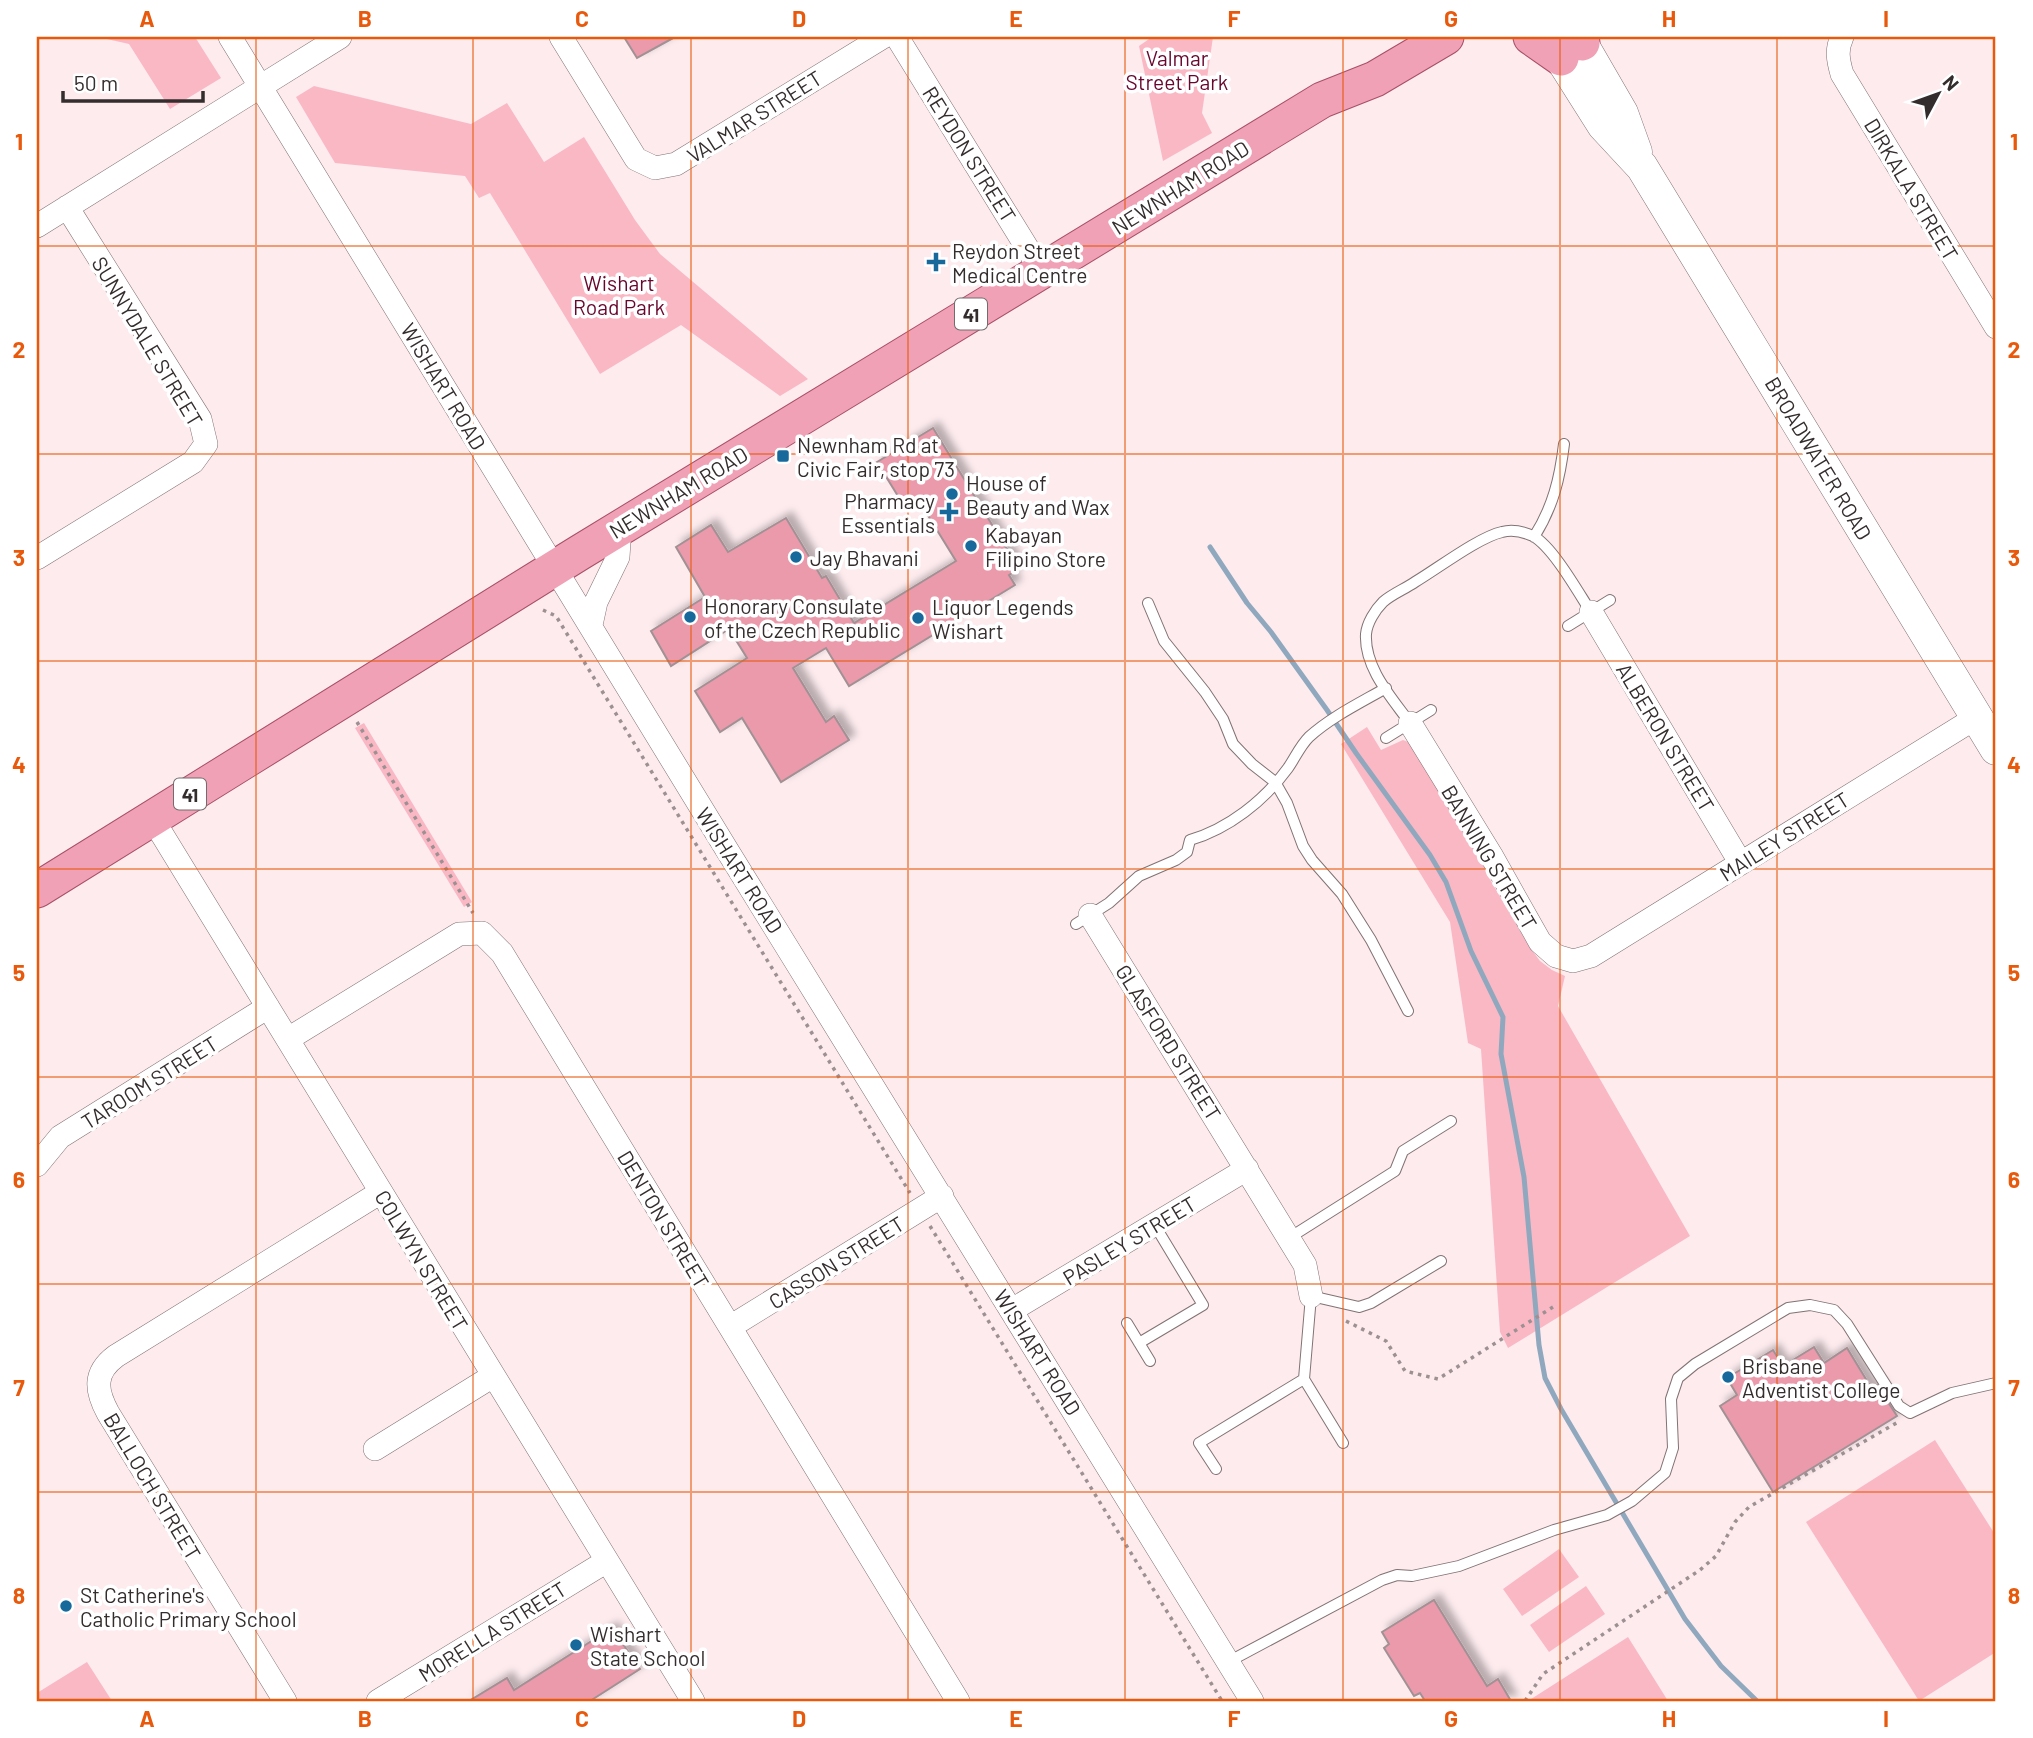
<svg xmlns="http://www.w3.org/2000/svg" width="2033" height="1738" viewBox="0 0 2033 1738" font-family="Barlow,sans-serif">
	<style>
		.green { fill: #fab8c4 }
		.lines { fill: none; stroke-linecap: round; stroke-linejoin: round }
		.stream { stroke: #8fa8be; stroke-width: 5 }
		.building { fill: #ea9aaa; stroke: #a29194; stroke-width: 2; filter: url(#shadow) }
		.service-casing { stroke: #827274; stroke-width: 12 }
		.minor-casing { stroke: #827274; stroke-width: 24 }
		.secondary-casing { stroke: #827274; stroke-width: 33 }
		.primary-casing { stroke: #a84f67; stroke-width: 37 }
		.path { stroke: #9d9092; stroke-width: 3.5; stroke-dasharray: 3.5 5; stroke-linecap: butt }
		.service { stroke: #fff; stroke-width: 10 }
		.minor { stroke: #fff; stroke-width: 23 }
		.secondary { stroke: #fff; stroke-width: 32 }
		.primary { stroke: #f0a1b6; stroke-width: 35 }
		.grid { fill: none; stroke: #e8590c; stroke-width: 2; stroke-opacity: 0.55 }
		.poi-dot { fill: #18699b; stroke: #fff; stroke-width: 2.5 }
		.labels { text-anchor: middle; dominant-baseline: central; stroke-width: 7; stroke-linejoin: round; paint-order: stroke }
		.shield { fill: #fff; stroke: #716c6d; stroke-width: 2 }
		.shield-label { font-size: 19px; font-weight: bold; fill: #342d2e }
		.park-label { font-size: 21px; fill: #68072d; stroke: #fff }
		.street-label { font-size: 21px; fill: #342d2e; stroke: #fff }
		.poi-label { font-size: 21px; fill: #342d2e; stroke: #fff; text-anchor: start }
		.neatline { fill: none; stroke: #e8590c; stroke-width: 2.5 }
		.grid-label { font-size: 23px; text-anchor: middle; font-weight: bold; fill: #e8590c }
	</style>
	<defs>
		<filter id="shadow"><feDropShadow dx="6" dy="-6" stdDeviation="3.5" flood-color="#0004"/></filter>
	</defs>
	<rect width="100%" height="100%" fill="#fdebee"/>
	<path class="green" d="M98,37H195L221,78L170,109L129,44Z
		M1152,37H1213L1202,113L1212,133L1163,161L1139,46Z
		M314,86L471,124L507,103L544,162L584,137L635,220L660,254L808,379L780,396L681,325L600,374L490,193L479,198L465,176L335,163L296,97Z
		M364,723L472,902L464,907L355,728Z
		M1367,727L1381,750L1403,740L1411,743L1476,850L1488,876L1529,946L1540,961L1552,970L1565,976L1558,1006L1690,1236L1508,1348L1500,1332L1481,1049L1468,1043L1450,922L1341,744Z
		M1935,1440L1996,1536V1652L1919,1701L1806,1522Z
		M1559,1549L1579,1577L1522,1616L1503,1589Z
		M1586,1586L1605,1614L1549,1652L1530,1625Z
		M1628,1637L1668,1701H1528Z
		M87,1662L112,1701H37V1693Z"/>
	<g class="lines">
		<path class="stream" d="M1210,547L1247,603L1271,632L1327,710L1356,753L1430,855L1446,882L1471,951L1503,1017L1501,1054L1524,1177L1539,1345L1545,1378L1561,1409L1685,1619L1721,1666L1757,1701"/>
	</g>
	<path class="building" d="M624,37H675L637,58Z
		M933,428L1019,569L1009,575L1015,585L849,686L826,648L793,668L826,722L834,716L849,740L781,782L742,718L720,732L695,691L747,658L729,629L671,666L651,631L705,597L676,547L711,525L728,552L786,518L822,578L826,576L854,623L956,561L924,509L901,501L877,462Z
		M1814,1347L1824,1363L1847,1348L1872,1389L1877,1385L1897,1416L1773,1492L1720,1406L1737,1395L1727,1378L1773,1350L1783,1366Z
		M1434,1600L1487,1686L1498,1679L1511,1701H1425L1420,1693L1414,1696L1384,1648L1389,1644L1382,1632Z
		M612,1628L640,1669L590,1701H469L507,1678L514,1690Z"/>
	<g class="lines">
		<g class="service-casing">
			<path id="service" d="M1534,537C1553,507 1560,478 1564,444
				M1148,603L1164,641L1205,692L1223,719L1233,744L1252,764L1275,782L1287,803L1303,846L1312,860L1342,894L1371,940L1408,1011
				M1568,626L1610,600
				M1410,723C1392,698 1364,668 1366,634C1367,623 1375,610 1383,602C1392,594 1405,589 1415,582C1437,569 1479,537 1502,532C1512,529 1524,532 1533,536C1553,547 1578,592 1591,612
				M1386,738L1431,710
				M1076,924L1109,903L1139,876L1176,860L1187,852L1190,840C1228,829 1264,801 1288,768C1295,758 1300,746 1309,737C1331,717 1360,703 1386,688
				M1289,1238L1395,1171L1403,1151L1451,1121
				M1127,1323L1150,1361
				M1139,1343L1203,1305L1154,1224
				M1304,1379L1343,1443
				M1216,1469L1199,1443L1304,1379L1311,1296L1359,1307L1371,1303L1441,1261
				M1228,1662L1382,1580L1397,1575L1412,1576L1459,1566L1554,1530L1607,1515L1632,1501L1665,1473L1673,1448L1671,1399L1678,1378L1695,1364L1788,1308L1810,1305L1834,1310L1847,1324L1899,1406L1910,1413L1952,1393L1996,1383"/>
		</g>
		<g class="minor-casing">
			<path id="minor" d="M230,37L727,850L1252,1701
				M561,37L636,159L655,168L676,164L883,37
				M897,37L1042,272
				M1842,37C1836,50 1838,60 1842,74L1996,327
				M37,226L340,37
				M37,558L193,462L206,444L200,419L67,207
				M1591,612L1740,862
				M591,625L596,602L618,557L620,527
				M1410,723L1491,855L1540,942L1556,956L1573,961L1591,956L1977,717
				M152,818L693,1701
				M1090,915L1305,1265L1311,1296
				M288,1039L459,934L482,933L502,953L958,1701
				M37,1165L60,1137L268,1007
				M1012,1310L1247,1169
				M730,1327L942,1196
				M375,1449L493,1376
				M285,1701L108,1413C96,1391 93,1373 116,1356L381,1192
				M378,1701L607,1561"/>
		</g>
		<g class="secondary-casing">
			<path id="secondary" d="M1578,37L1622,113L1636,152
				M1548,38L1603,125L1642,167L1996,749"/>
		</g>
		<g class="primary-casing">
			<path id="primary" d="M1531,37L1561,58
				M1581,37L1582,43
				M37,890L579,553L1322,100L1375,79L1446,37"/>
		</g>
		<path class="path" d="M543,610L556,616L910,1193
			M357,722L473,913
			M930,1226L1222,1701
			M1346,1321L1386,1341L1405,1371L1438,1379L1553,1307
			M1525,1701L1543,1674L1700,1570L1716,1556L1735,1522L1749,1507L1900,1421"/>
		<use href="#service" class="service"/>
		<use href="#minor" class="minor"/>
		<use href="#secondary" class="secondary"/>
		<use href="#primary" class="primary"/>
	</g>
	<path class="grid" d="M256,37V1701M473,37V1701M691,37V1701M908,37V1701M1125,37V1701M1343,37V1701M1560,37V1701M1777,37V1701M37,246H1996M37,454H1996M37,661H1996M37,869H1996M37,1077H1996M37,1284H1996M37,1492H1996"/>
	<g class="poi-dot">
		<path d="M932.5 251.5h7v7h7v7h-7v7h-7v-7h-7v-7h7z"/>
		<rect x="776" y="449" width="14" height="14" rx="3.5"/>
		<circle cx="952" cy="494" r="7"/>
		<path d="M945.5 501.5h7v7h7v7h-7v7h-7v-7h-7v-7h7z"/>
		<circle cx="971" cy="546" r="7"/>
		<circle cx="796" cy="557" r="7"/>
		<circle cx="690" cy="617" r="7"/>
		<circle cx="918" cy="618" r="7"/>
		<circle cx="1728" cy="1377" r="7"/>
		<circle cx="66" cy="1606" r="7"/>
		<circle cx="576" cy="1645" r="7"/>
	</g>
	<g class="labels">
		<g class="shield">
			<rect x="955" y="298.5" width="32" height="31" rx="5"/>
			<rect x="174" y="778.5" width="32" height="31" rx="5"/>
		</g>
		<g class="shield-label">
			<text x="971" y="314">41</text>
			<text x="190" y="794">41</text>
		</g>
		<g class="park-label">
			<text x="1177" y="57">Valmar<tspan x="1177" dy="24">Street Park</tspan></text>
			<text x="619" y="282">Wishart<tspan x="619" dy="24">Road Park</tspan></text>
		</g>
		<g class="street-label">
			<text transform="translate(754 116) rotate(-32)">VALMAR STREET</text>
			<text transform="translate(970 154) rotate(58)">REYDON STREET</text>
			<text transform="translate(1180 187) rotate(-32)">NEWNHAM ROAD</text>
			<text transform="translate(1912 189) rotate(59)">DIRKALA STREET</text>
			<text transform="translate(148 341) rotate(59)">SUNNYDALE STREET</text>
			<text transform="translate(444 386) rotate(59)">WISHART ROAD</text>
			<text transform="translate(1819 458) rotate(59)">BROADWATER ROAD</text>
			<text transform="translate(678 492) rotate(-31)">NEWNHAM ROAD</text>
			<text transform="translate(1666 737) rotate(59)">ALBERON STREET</text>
			<text transform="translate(1784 836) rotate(-32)">MAILEY STREET</text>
			<text transform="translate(1490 857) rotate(59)">BANNING STREET</text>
			<text transform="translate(740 870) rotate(58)">WISHART ROAD</text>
			<text transform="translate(1169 1042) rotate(58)">GLASFORD STREET</text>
			<text transform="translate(149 1082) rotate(-32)">TAROOM STREET</text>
			<text transform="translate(664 1219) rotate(59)">DENTON STREET</text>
			<text transform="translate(1129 1240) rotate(-31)">PASLEY STREET</text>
			<text transform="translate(422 1260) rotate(59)">COLWYN STREET</text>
			<text transform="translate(836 1262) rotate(-32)">CASSON STREET</text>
			<text transform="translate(1038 1352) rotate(58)">WISHART ROAD</text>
			<text transform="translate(153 1486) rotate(59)">BALLOCH STREET</text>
			<text transform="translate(492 1631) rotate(-32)">MORELLA STREET</text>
		</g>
		<g class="poi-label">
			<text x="952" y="250">Reydon Street<tspan x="952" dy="24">Medical Centre</tspan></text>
			<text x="797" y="444">Newnham Rd at<tspan x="797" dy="24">Civic Fair, stop 73</tspan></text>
			<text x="966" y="482">House of<tspan x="966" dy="24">Beauty and Wax</tspan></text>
			<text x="935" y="500" text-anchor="end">Pharmacy<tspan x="935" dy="24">Essentials</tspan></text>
			<text x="985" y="534">Kabayan<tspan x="985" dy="24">Filipino Store</tspan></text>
			<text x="810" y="557">Jay Bhavani</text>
			<text x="704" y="605">Honorary Consulate<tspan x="704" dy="24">of the Czech Republic</tspan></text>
			<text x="932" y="606">Liquor Legends<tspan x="932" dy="24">Wishart</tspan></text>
			<text x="1742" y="1365">Brisbane<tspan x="1742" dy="24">Adventist College</tspan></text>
			<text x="80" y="1594">St Catherine's<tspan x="80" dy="24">Catholic Primary School</tspan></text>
			<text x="590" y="1633">Wishart<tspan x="590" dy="24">State School</tspan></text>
		</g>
	</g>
	<rect width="2033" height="1738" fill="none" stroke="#ffffff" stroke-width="77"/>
	<g transform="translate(1938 94) rotate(49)" stroke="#ffffff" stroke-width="5" paint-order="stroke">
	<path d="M0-5L12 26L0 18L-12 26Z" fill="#342d2e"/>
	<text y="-10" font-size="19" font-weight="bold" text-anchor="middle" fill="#342d2e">N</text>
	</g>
	<path d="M63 91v10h140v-10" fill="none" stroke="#342d2e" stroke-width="3.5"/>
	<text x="74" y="91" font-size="21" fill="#342d2e" stroke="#ffffff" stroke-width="5" paint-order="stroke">50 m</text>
	<rect x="38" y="38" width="1956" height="1662" class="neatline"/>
	<g class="grid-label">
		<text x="147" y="27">A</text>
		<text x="365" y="27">B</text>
		<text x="582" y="27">C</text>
		<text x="799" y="27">D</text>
		<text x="1016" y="27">E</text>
		<text x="1234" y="27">F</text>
		<text x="1451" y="27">G</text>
		<text x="1669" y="27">H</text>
		<text x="1886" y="27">I</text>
		<text x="19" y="150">1</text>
		<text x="2014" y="150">1</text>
		<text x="19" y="358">2</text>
		<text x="2014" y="358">2</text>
		<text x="19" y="566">3</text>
		<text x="2014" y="566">3</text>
		<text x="19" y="773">4</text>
		<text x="2014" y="773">4</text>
		<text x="19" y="981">5</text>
		<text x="2014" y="981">5</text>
		<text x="19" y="1188">6</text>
		<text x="2014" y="1188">6</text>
		<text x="19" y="1396">7</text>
		<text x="2014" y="1396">7</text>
		<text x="19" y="1604">8</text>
		<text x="2014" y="1604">8</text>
		<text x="147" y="1727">A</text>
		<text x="365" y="1727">B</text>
		<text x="582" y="1727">C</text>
		<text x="799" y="1727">D</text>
		<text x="1016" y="1727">E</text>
		<text x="1234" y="1727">F</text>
		<text x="1451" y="1727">G</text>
		<text x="1669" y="1727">H</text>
		<text x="1886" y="1727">I</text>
	</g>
</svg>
